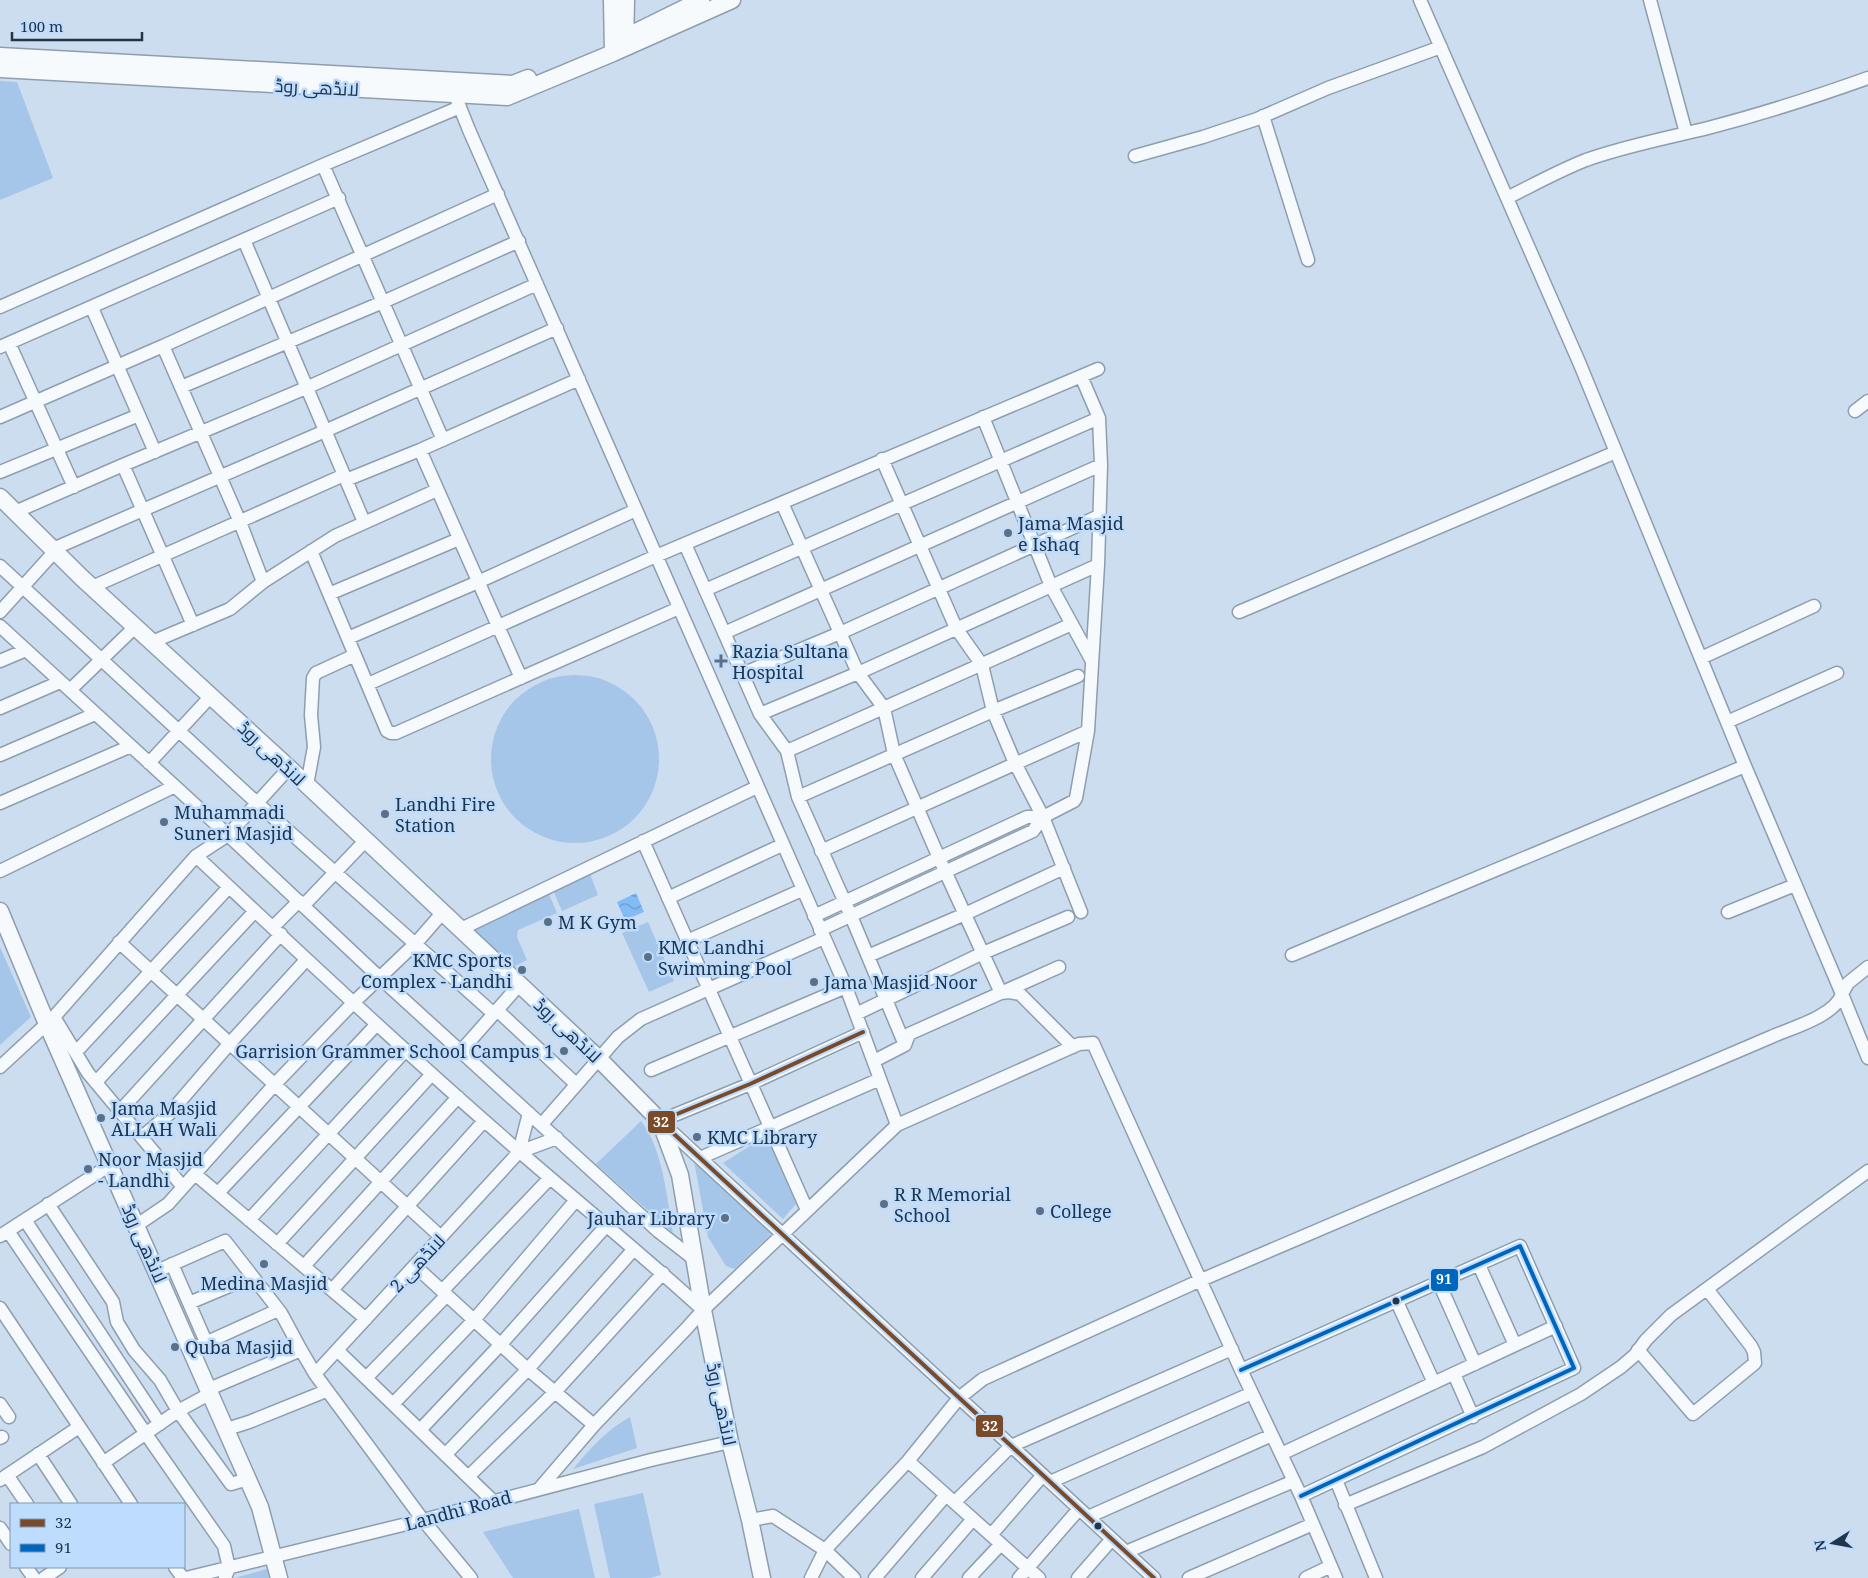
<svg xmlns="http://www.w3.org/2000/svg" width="1868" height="1578" viewBox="0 0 1868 1578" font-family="'Noto Serif',Cairo,serif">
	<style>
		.green { fill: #a5c6e9 }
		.water { fill: url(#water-waves) }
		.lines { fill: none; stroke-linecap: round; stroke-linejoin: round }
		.minor-casing { stroke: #8d9eaf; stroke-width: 15 }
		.major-casing { stroke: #8d9eaf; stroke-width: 19 }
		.minor { stroke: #f7fafd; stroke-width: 12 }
		.major { stroke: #f7fafd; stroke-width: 16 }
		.bus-1-casing { stroke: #bedcfd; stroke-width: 8 }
		.bus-2-casing { stroke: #bedcfd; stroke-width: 8 }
		.bus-1 { stroke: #7a4b2a; stroke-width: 4 }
		.bus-2 { stroke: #0065bd; stroke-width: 4 }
		.poi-dot { fill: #5c6f84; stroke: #bedcfd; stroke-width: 2 }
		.bus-dot { fill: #20344a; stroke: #bedcfd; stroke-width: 2 }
		.labels { text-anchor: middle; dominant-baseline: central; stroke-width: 5; stroke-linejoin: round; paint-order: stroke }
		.street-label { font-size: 18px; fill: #20344a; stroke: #bedcfd }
		.poi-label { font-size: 18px; fill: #20344a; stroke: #bedcfd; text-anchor: start }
		.line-badge { stroke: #bedcfd; stroke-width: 2 }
		.badge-label { font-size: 14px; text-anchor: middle; font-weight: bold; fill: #fff }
	</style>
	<defs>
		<pattern id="water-waves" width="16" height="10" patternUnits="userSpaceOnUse" patternTransform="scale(1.25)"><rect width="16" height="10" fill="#82bcf7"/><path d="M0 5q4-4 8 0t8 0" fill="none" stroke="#6a9aca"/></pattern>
	</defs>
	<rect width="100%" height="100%" fill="#ccddef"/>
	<path class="green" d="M0,81L17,82L53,178L0,200Z
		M491 759a84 84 0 1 1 168 0a84 84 0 1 1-168 0Z
		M590,874L598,895L562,911L553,890Z
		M549,894L557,913L518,930L517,937L527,960L513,967L473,929L510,911Z
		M648,922L674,981L649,992L622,933Z
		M0,947L31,1017L0,1045Z
		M641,1121C663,1149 667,1198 673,1233L596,1164Z
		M767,1135L796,1204L783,1219L723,1163Z
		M694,1161L772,1233L735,1269L726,1266L708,1237Z
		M630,1417L637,1448L573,1469C590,1449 606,1430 630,1417Z
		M643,1493L661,1575L650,1578H610L594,1504Z
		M579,1509L595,1578H513L483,1532Z
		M267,1569L269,1578H235Z"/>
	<path class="water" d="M636,893L644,912L625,920L617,902Z"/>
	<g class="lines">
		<g class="minor-casing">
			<path id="minor" d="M1650,0L1686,133
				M455,86V95L469,130L846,987L897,1125
				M1263,116L1308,260
				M1135,156L1203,137L1257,119L1328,88L1441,47
				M323,165L443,440
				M1507,198C1533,185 1558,171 1586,160C1625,146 1667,138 1708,128C1762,114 1815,97 1868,78
				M244,240L364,522
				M0,307L323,165L460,107
				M92,308L155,452
				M9,343L74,487
				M163,346L498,194
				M0,347L339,198
				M181,387L383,302L519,241
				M1855,411L1868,401
				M0,417L163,346L240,522L263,582
				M983,417L1051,586L1092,661
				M420,450L521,678
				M882,459L956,628L982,665L993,711L1015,763L1043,817L1081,912
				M0,472L139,415
				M346,480L420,450L579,379
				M782,503L858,673L884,708L894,754L939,858L1001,993L1009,992L1020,994L1073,1047
				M15,512L123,465
				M685,544L760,714L787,751L798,797L851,916L905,1045
				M53,549L325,431L557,328
				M311,551L387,731L391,733H396L679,608
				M0,566L257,803L494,1014
				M92,587L344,475
				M705,590L1099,418
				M329,594L459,539
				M0,612L55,551
				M1239,612L1616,452
				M193,625L123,465L306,388L537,284
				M0,626L228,835L379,977L658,1231L694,1259
				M724,633L1101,465
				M348,638L478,582L636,510
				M152,642L230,609L263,582L335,536L437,490
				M1701,658L1814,606
				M0,661L26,650
				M742,674L840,633L1099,516
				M368,684L656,556L1098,369
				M70,690L135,627
				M0,708L60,682
				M760,714L858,673L1098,565
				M1727,722L1837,673
				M787,751L1072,624
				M0,755L95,714
				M149,763L211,696
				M307,785L314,747L311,715L313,678L316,673L355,655
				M798,797L993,711L1078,676
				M0,803L131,746
				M643,841L807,1210
				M821,851L1088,731
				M196,856C303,956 409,1056 520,1152C581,1205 643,1255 703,1310
				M0,871L173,787
				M668,898L782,845
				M303,906L366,840
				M1728,912L1795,885
				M814,916L1027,817H1043L1074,801L1076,798L1088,731L1098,565L1101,465L1099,418L1081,376
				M273,927L299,901
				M461,929L757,787
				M820,930L1033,831L1043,817
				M687,941L802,890
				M119,942L441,1237
				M1292,955L1745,766
				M868,956L965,914L1064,868
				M1868,967L1848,983L1842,994L1868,1058
				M497,1010L576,1084
				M856,1014L983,953L1068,917
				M54,1017L88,1073L183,1187
				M863,1032L750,1084L660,1121L1154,1578
				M461,1051L520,984
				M76,1052L229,887
				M874,1061L905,1045L909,1034L1059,967
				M0,1067L54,1017L196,856L228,835L289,768
				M651,1070L846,987
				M96,1082L255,911
				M120,1111L281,934
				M542,1124L618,1037L641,1019L824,938
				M142,1137L169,1114L230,1043L306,960
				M519,1152L529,1113
				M700,1158L880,1079
				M195,1174L366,1319
				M218,1193L377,1024
				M48,1204L113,1302L117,1322L134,1350L160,1380L178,1411L231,1484L248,1479
				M25,1220L160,1424
				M249,1220L406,1050
				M137,1225L168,1204L275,1084L353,1003L417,942L443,912
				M8,1231L146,1434L224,1546L229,1568L225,1578
				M0,1236L110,1165
				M277,1244L432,1074
				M172,1264L206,1342
				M1479,1265L1515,1345
				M304,1266L458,1097
				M415,1266L524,1366L594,1425
				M157,1271L225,1241L281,1313L301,1350
				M1439,1283L1475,1364
				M332,1290L484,1121
				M442,1291L550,1178
				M1397,1302L1434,1383
				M189,1303L239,1282
				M0,1308L131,1504
				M192,1349L278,1310
				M337,1350L493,1501
				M1638,1350L1693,1414L1755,1363L1754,1352L1751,1346L1707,1289
				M1241,1370L1520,1246L1574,1368L1301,1496
				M1454,1374L1473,1417
				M366,1378L447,1295
				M209,1389L301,1350L315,1374
				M0,1404L9,1417
				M393,1404L474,1320L576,1200
				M227,1429L249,1422L326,1391
				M420,1430L501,1344L606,1226
				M0,1438L2,1437
				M38,1454L71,1504
				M1281,1454L1556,1326
				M445,1455L528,1369L634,1249
				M908,1461L1039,1578
				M103,1463L178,1411L211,1393
				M7,1475L27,1504
				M468,1477L555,1392L663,1273
				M0,1480L79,1427
				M1336,1480L1376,1578
				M1050,1482L1252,1393
				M540,1488L594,1425L686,1329L703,1310L897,1125L1079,1044L1093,1043L1241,1370L1301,1496L1336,1578
				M955,1502L1011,1446L1232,1349
				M1345,1505L1483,1447L1581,1394L1621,1367L1635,1355L1646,1340L1671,1315L1868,1171
				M1088,1517L1272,1435
				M750,1520L773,1516L825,1550L854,1578
				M0,1528L11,1544
				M991,1535L1043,1475
				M1126,1552L1294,1481
				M26,1567L34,1578
				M175,1567L183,1578
				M44,1578L60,1567
				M186,1578L423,1520L651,1460L730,1442
				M471,1578L423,1520L315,1374L519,1152L557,1138
				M811,1578L825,1550L908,1461L959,1398L983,1379L1201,1280L1771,1037C1791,1028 1835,1016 1842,994L1745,766L1579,362L1420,0
				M875,1578L946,1495
				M922,1578L973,1519
				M969,1578L1001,1544
				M1019,1578L1079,1509
				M1078,1578L1112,1539
				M1189,1578L1313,1524
				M1306,1578L1331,1566"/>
		</g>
		<g class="major-casing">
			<path id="major" d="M612,0L613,53
				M636,32L701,0
				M625,47L626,0
				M0,56L513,84L528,78
				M0,69L507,97L613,53L732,0
				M0,497L82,578L289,768L598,1058L660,1121L680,1175L703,1310L730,1442L750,1520L762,1578
				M0,911L47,1024L260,1507L279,1578"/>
		</g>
		<use href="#minor" class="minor"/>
		<use href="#major" class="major"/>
		<g class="bus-1-casing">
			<path id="bus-1" d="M863,1032L750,1084L660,1121L1154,1578"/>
		</g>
		<g class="bus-2-casing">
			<path id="bus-2" d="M1241,1370L1520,1246L1574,1368L1301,1496"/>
		</g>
		<use href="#bus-1" class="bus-1"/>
		<use href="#bus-2" class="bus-2"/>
	</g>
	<g class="poi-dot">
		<circle cx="1008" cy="533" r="5"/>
		<path d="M718.5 653.5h5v5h5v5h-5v5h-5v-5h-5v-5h5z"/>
		<circle cx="385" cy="814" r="5"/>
		<circle cx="164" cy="822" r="5"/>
		<circle cx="548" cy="922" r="5"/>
		<circle cx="648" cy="957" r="5"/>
		<circle cx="522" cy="970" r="5"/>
		<circle cx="814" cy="982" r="5"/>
		<circle cx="564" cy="1051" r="5"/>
		<circle cx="101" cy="1118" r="5"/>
		<circle cx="697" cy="1137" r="5"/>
		<circle cx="88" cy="1169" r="5"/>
		<circle cx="884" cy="1204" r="5"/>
		<circle cx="1040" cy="1211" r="5"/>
		<circle cx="725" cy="1218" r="5"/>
		<circle cx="264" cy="1264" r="5"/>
		<circle cx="175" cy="1347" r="5"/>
	</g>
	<g class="bus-dot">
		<circle cx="1396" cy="1301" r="4.5"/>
		<circle cx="1098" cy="1526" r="4.5"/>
	</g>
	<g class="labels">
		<g class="street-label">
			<text transform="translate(317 87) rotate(3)">لانڈھی روڈ</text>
			<text transform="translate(272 753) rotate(43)">لانڈھی روڈ</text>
			<text transform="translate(568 1030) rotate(43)">لانڈھی روڈ</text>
			<text transform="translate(145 1243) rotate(66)">لانڈھی روڈ</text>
			<text transform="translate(417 1263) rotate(-47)">لانڈھی 2</text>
			<text transform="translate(722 1404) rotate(78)">لانڈھی روڈ</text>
			<text transform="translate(458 1510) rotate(-15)">Landhi Road</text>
		</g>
		<g class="poi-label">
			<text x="1018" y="523">Jama Masjid<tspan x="1018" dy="21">e Ishaq</tspan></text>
			<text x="732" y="651">Razia Sultana<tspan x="732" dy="21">Hospital</tspan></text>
			<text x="395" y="804">Landhi Fire<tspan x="395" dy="21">Station</tspan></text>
			<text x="174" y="812">Muhammadi<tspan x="174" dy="21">Suneri Masjid</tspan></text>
			<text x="558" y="922">M K Gym</text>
			<text x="658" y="947">KMC Landhi<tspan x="658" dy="21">Swimming Pool</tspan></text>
			<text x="512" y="960" text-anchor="end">KMC Sports<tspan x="512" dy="21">Complex - Landhi</tspan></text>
			<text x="824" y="982">Jama Masjid Noor</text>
			<text x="554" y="1051" text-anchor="end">Garrision Grammer School Campus 1</text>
			<text x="111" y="1108">Jama Masjid<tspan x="111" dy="21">ALLAH Wali</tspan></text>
			<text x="707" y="1137">KMC Library</text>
			<text x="98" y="1159">Noor Masjid<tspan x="98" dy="21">- Landhi</tspan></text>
			<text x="894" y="1194">R R Memorial<tspan x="894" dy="21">School</tspan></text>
			<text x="1050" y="1211">College</text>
			<text x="715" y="1218" text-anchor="end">Jauhar Library</text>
			<text x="264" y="1283" text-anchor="middle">Medina Masjid</text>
			<text x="185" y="1347">Quba Masjid</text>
		</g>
	</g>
	<g class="line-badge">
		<rect x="647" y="1110" width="29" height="24" rx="5" fill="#7a4b2a"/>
		<rect x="1430" y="1268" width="29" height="24" rx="5" fill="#0065bd"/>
		<rect x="975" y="1414" width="29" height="24" rx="5" fill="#7a4b2a"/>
	</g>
	<g class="badge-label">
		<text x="661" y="1127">32</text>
		<text x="1444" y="1284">91</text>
		<text x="990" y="1431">32</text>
	</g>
	<rect x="10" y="1503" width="175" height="65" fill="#bedcfd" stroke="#7f99b5"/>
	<rect x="20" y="1519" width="25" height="8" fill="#7a4b2a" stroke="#7f99b5"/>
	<text x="55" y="1528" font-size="15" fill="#20344a">32</text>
	<rect x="20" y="1544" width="25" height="8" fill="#0065bd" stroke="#7f99b5"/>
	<text x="55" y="1553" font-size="15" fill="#20344a">91</text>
	<g transform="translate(1833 1543) rotate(259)" stroke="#bedcfd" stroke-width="4" paint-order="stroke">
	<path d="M0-4L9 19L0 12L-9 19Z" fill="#20344a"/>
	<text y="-8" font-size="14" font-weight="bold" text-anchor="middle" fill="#20344a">N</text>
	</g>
	<path d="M12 32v8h130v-8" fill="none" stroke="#20344a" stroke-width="2.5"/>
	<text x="20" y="32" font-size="15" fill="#20344a" stroke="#bedcfd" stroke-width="4" paint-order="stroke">100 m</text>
</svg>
